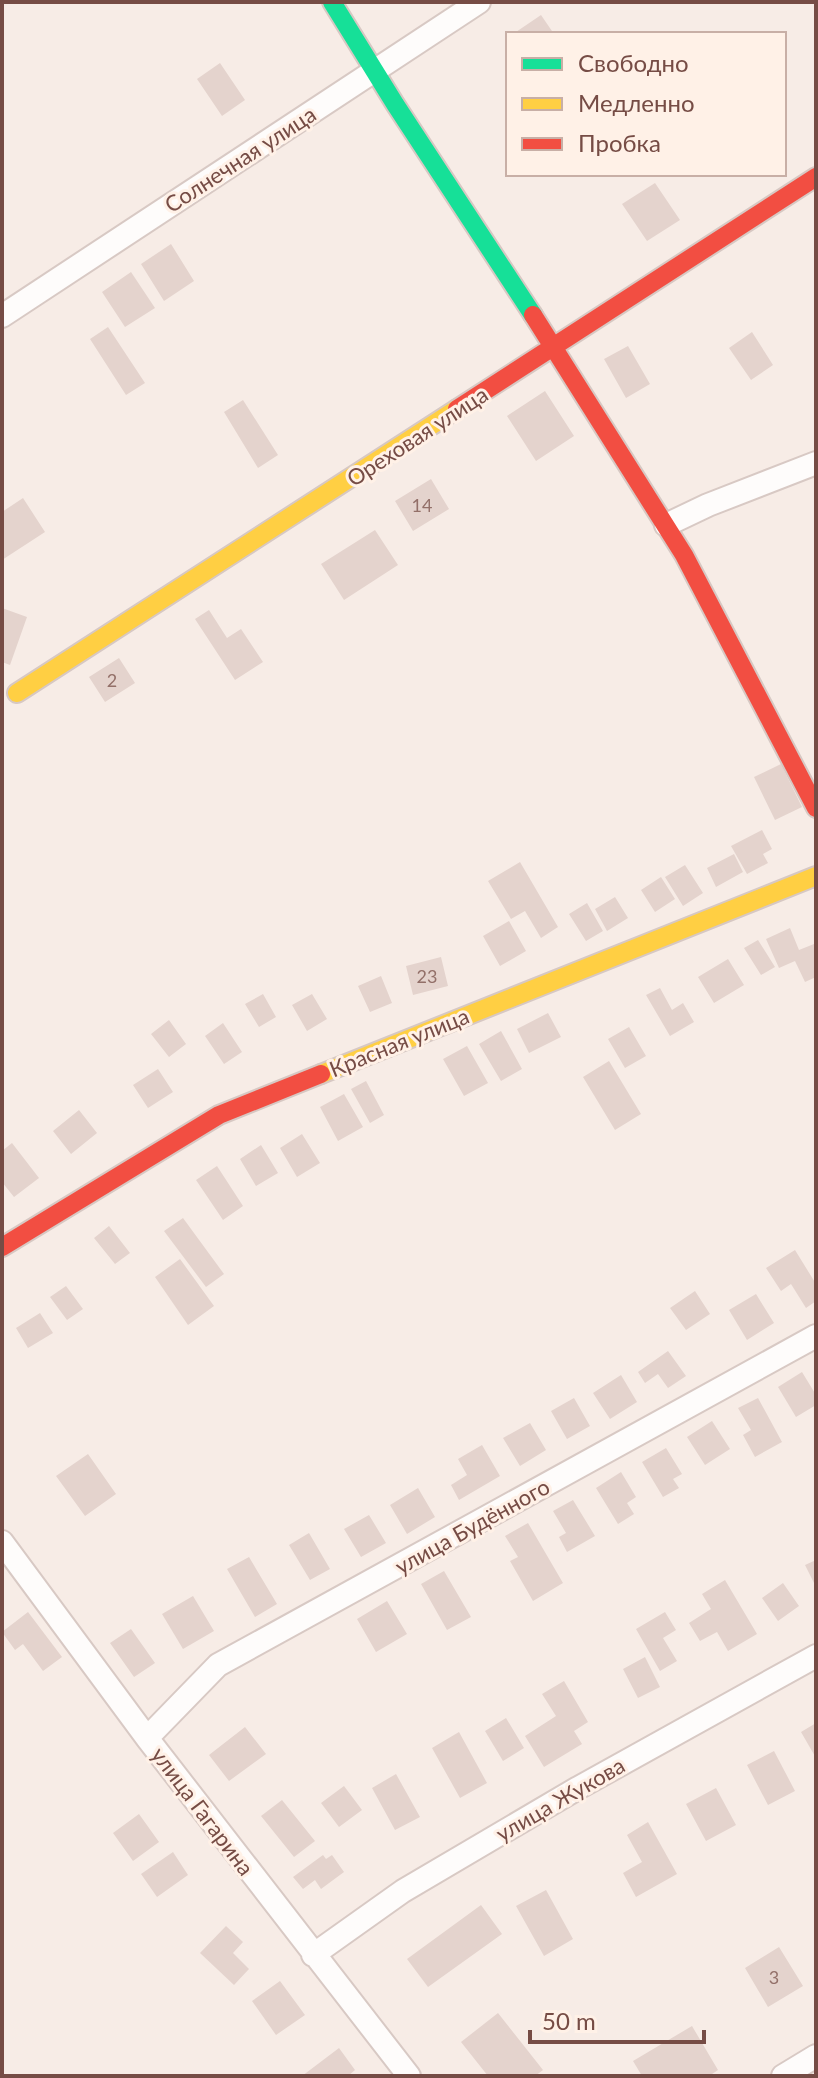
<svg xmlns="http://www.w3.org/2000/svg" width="818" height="2078" viewBox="0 0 818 2078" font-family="Lato,sans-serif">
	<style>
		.building { fill: #e4d3cd }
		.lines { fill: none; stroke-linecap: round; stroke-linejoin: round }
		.street-casing { stroke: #d8c9c4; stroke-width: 26 }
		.fast-casing { stroke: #d7c8c3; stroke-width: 22 }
		.slow-casing { stroke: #d7c8c3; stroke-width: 22 }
		.jam-casing { stroke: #d7c8c3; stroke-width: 22 }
		.street { stroke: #fefcfb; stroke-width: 22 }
		.fast { stroke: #16e098; stroke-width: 18 }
		.slow { stroke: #ffcf43; stroke-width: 18 }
		.jam { stroke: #f24e42; stroke-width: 18 }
		.labels { text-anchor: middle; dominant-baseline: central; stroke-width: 6; stroke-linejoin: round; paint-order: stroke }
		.number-label { font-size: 18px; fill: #937069 }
		.street-label { font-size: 22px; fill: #764c45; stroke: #fff1e7 }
	</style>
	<rect width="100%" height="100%" fill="#f7ece6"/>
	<path class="building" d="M541,15L554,34H513Z
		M220,63L245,100L222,116L197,79Z
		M655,183L680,220L647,241L622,204Z
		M171,244L194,281L164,301L141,264Z
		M131,272L155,308L125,327L102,292Z
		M108,327L145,383L126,395L90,339Z
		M752,332L773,365L751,380L729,348Z
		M628,346L650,384L626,398L604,359Z
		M545,391L574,436L536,461L507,416Z
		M243,400L278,455L258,468L224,412Z
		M431,479L449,509L413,531L395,501Z
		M23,498L45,532L2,560V512Z
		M375,530L398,565L344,600L321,564Z
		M2,608L27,617L10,665L2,662Z
		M209,610L227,638L241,629L263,662L235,680L195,619Z
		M119,658L135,683L105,702L89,677Z
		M781,764L802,807L775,820L754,777Z
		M762,830L772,849L763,854L768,863L747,874L731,846Z
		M734,854L743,872L716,887L707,868Z
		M520,862L558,927L541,938L525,911L511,919L488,881Z
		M685,865L703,893L683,906L665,877Z
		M661,877L675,899L655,912L641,890Z
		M615,897L628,918L607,931L595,909Z
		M587,903L603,931L586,941L569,914Z
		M509,921L526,951L500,966L483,936Z
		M790,928L799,950L814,944L816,949V977L805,982L795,961L779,968L766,939Z
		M758,940L775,967L761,975L744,948Z
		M441,957L448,986L413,995L406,966Z
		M728,959L744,985L714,1003L698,977Z
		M381,976L392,1003L370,1012L358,986Z
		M660,988L672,1010L683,1003L694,1022L670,1036L646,995Z
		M263,994L276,1017L259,1027L245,1004Z
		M312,994L327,1019L307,1031L292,1005Z
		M548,1013L561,1037L529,1053L517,1029Z
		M169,1020L186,1044L169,1057L151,1034Z
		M223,1023L242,1052L224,1064L205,1036Z
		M629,1027L646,1056L625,1068L608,1039Z
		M501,1031L522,1069L501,1081L479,1044Z
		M467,1046L488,1083L464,1096L443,1059Z
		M609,1061L641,1114L615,1130L583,1077Z
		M158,1069L173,1092L148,1108L133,1085Z
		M366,1081L384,1115L370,1123L351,1089Z
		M344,1094L363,1127L338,1141L320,1107Z
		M79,1110L97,1133L71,1154L53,1131Z
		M302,1134L320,1163L297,1177L280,1148Z
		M12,1143L39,1178L14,1197L2,1182V1151Z
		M261,1145L278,1173L256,1186L240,1159Z
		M217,1166L243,1206L223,1220L196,1180Z
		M183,1218L224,1274L206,1287L164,1231Z
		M109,1226L130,1253L115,1264L94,1238Z
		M795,1250L816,1284V1301L806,1308L791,1284L781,1291L766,1268Z
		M180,1259L214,1306L188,1325L155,1277Z
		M66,1286L83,1309L67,1320L50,1297Z
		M695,1291L710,1314L686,1330L670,1308Z
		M756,1294L774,1323L747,1340L729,1310Z
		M40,1313L53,1333L28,1348L16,1328Z
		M668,1351L686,1376L668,1388L658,1374L645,1383L638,1372Z
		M802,1372L816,1395V1405L796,1417L778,1387Z
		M621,1375L637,1402L610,1419L593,1393Z
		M574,1398L590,1426L567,1439L551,1411Z
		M758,1398L782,1442L755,1457L743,1435L751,1430L738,1408Z
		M712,1421L730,1449L705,1465L687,1437Z
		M530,1423L546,1450L520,1466L503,1438Z
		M482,1445L500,1476L459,1500L451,1485L467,1475L458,1459Z
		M666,1448L682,1474L673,1479L679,1488L663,1497L642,1462Z
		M88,1454L116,1494L85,1516L56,1476Z
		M621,1472L636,1497L627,1503L634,1514L618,1524L596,1488Z
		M418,1488L435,1517L407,1534L390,1505Z
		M573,1500L595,1536L567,1552L559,1537L566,1533L553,1511Z
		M369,1515L386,1543L361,1557L344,1529Z
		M528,1523L563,1583L533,1601L510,1561L518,1557L505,1536Z
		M309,1533L330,1569L310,1580L289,1545Z
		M249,1557L277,1604L255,1617L227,1569Z
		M816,1560V1587L805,1565Z
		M444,1571L471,1617L447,1630L421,1584Z
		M725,1580L757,1634L728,1651L717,1632L700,1641L689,1623L711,1609L702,1594Z
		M783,1583L799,1606L778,1621L762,1598Z
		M193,1596L214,1631L183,1649L162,1614Z
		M387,1601L407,1634L376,1652L357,1619Z
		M28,1612L62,1657L43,1671L23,1644L15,1650L2,1632Z
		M665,1612L676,1630L663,1638L677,1661L660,1671L636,1629Z
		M131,1629L155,1663L134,1677L110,1643Z
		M645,1657L660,1687L638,1698L623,1669Z
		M564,1681L588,1722L574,1731L582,1744L544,1767L525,1736L556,1716L542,1694Z
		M506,1718L524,1748L503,1761L485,1731Z
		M816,1723V1758L801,1732Z
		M245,1727L266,1754L229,1781L209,1755Z
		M459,1732L487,1783L460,1798L432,1748Z
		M774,1751L795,1791L768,1805L747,1765Z
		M396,1774L420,1817L395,1830L372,1788Z
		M344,1786L362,1810L339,1827L321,1803Z
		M716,1788L736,1825L706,1841L686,1804Z
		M282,1800L315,1841L294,1857L261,1816Z
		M139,1814L159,1842L133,1861L113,1833Z
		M648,1822L677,1874L636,1897L623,1873L642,1862L627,1835Z
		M173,1852L188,1875L157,1897L141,1874Z
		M323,1855L326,1859L332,1855L344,1872L321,1889L315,1880L303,1889L293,1877Z
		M546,1890L573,1939L544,1956L516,1906Z
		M481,1905L502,1934L428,1987L407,1959Z
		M226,1926L243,1942L233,1953L249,1969L234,1985L200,1953Z
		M779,1947L803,1986L768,2007L745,1968Z
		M280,1981L305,2015L276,2035L252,2001Z
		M498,2013L543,2070L535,2076H488L461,2042Z
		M692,2026L718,2070L709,2076H642L633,2061Z
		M339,2048L355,2070L348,2076H302Z"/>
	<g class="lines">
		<g class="street-casing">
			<path id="street" d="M2,316L479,2
				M666,525L708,505L816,463
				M2,1542L147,1738L409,2076
				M147,1738L218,1665L816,1336
				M313,1955L403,1891L578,1788L816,1656
				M783,2076L816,2056"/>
		</g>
		<g class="fast-casing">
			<path id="fast" d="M332,2L395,104L533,315"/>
		</g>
		<g class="slow-casing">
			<path id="slow" d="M17,693L457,409
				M321,1074L816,876"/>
		</g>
		<g class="jam-casing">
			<path id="jam" d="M533,315L684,555L816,808
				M457,409L816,177
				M2,1247L219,1115L321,1074"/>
		</g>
		<use href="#street" class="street"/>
		<use href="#fast" class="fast"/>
		<use href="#slow" class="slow"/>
		<use href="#jam" class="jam"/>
	</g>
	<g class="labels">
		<g class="number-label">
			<text x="422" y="505">14</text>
			<text x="112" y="680">2</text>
			<text x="427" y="976">23</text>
			<text x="774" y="1977">3</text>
		</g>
		<g class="street-label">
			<text transform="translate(240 159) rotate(-33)">Солнечная улица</text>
			<text transform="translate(417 436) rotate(-33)">Ореховая улица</text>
			<text transform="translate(399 1042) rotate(-22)">Красная улица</text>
			<text transform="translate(472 1526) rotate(-29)">улица Будённого</text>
			<text transform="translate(560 1799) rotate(-30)">улица Жукова</text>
			<text transform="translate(203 1811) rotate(53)">улица Гагарина</text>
		</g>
	</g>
	<rect width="818" height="2078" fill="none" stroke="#764c45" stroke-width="8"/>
	<rect x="506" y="32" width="280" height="144" fill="#fff1e7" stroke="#c8afa6" stroke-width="2"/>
	<rect x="522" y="58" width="40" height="12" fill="#16e098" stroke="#c8afa6" stroke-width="2"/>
	<text x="578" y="72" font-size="24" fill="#764c45">Свободно</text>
	<rect x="522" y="98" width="40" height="12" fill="#ffcf43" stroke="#c8afa6" stroke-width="2"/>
	<text x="578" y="112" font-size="24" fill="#764c45">Медленно</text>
	<rect x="522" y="138" width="40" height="12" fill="#f24e42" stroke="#c8afa6" stroke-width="2"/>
	<text x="578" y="152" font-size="24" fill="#764c45">Пробка</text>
	<path d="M530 2030v12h174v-12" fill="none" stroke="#764c45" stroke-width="4"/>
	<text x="542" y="2030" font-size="24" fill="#764c45" stroke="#fff1e7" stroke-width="6" paint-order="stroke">50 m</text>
</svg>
